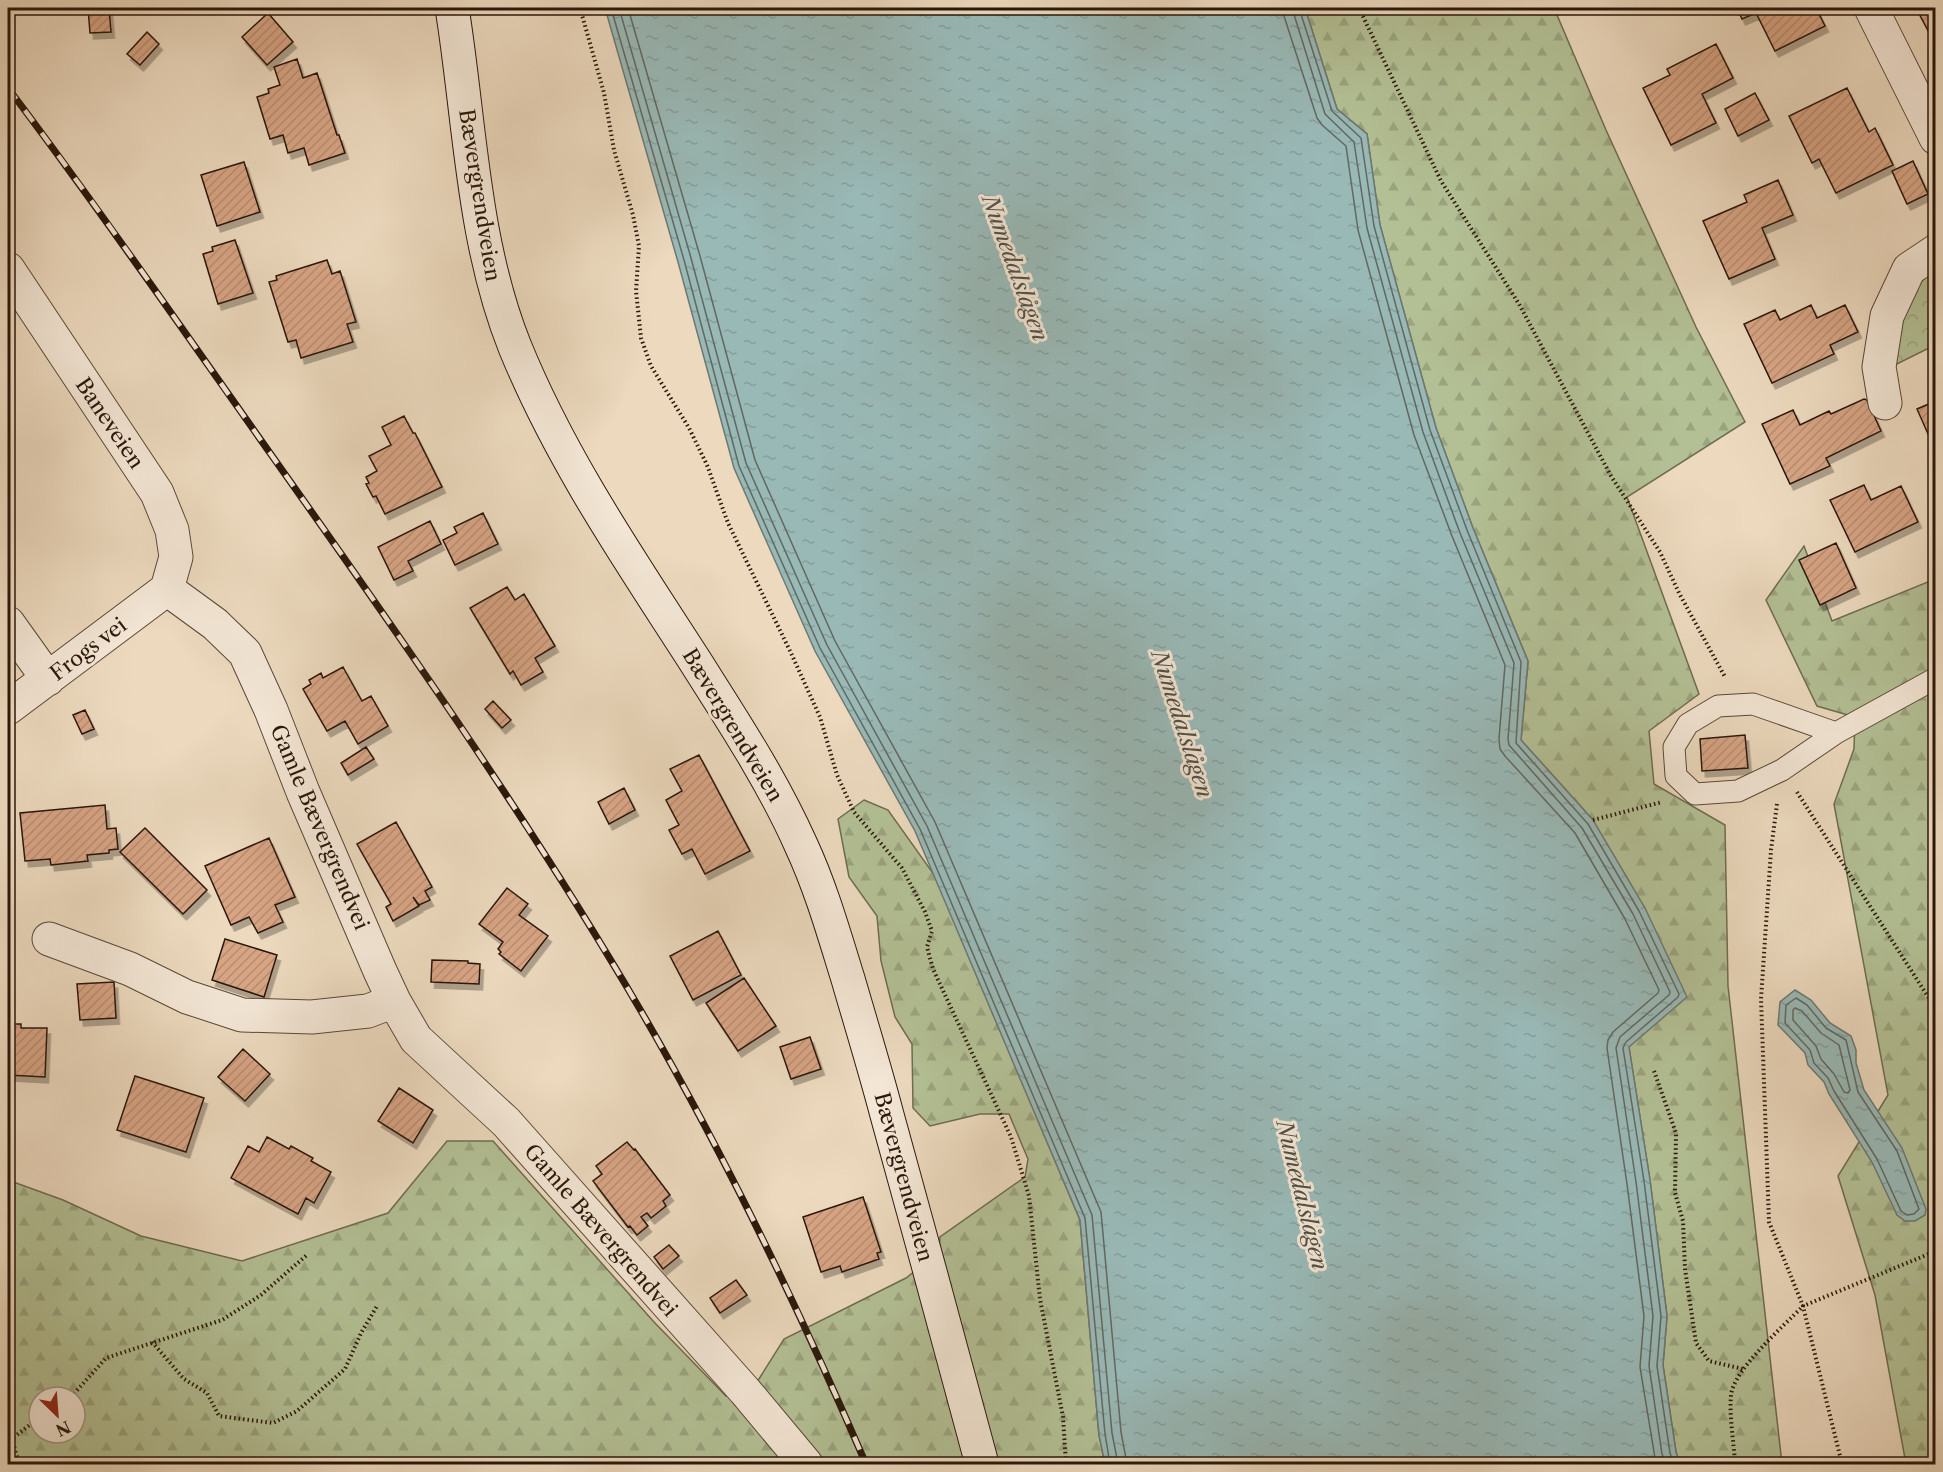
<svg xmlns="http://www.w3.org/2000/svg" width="1943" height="1472" viewBox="0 0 1943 1472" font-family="'Libre Caslon Text',serif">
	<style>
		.forest { fill: url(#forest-firs); stroke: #6e6c50; stroke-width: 1.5; fill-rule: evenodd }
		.park { fill: url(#park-crowns); stroke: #6e6c50; stroke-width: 1.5 }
		.water { fill: url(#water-ripples); stroke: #6d7872; stroke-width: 1.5 }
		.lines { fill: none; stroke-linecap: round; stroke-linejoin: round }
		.shore { stroke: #626860; stroke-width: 1.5 }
		.building { fill: url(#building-hatch); stroke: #2a170a; stroke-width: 1.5; filter: url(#shadow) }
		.lane-casing { stroke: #5a4837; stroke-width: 23 }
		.street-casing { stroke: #5a4837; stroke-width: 35 }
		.secondary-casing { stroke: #2a170a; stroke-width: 35 }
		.path { stroke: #2a170a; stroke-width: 4; stroke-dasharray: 1.5 3; stroke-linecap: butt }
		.lane { stroke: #f3e6d5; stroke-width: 21 }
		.street { stroke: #f3e6d5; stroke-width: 33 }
		.secondary { stroke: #f3e6d5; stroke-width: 33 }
		.rail-casing { stroke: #2a170a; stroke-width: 7 }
		.rail { stroke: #f3e6d5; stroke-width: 4.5; stroke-dasharray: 14; stroke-linecap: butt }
		.labels { text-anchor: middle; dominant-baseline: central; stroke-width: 6; stroke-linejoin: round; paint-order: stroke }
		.street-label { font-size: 21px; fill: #2a170a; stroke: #f3e6d5 }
		.water-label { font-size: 22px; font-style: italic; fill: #515047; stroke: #f3e6d5 }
	</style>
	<defs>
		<pattern id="forest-firs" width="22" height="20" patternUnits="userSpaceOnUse" patternTransform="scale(1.5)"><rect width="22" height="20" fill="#b3c095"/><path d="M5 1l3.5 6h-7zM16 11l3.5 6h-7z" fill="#9aa47f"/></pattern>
		<pattern id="park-crowns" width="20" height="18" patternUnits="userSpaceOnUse" patternTransform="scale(1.5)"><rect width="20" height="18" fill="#b3c095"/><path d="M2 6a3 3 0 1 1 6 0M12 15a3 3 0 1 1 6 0" fill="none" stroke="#9aa47f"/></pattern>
		<pattern id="water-ripples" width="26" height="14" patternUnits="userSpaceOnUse" patternTransform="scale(1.5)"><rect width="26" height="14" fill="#99b9b7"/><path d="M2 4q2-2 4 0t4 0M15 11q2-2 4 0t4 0" fill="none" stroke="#849e9c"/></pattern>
		<pattern id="building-hatch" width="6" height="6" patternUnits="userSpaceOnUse" patternTransform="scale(1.5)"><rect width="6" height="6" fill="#d7a484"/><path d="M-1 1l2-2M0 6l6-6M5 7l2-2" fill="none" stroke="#b98c71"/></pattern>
		<filter id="shadow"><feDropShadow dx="3.5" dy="6" stdDeviation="0" flood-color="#0004"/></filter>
	</defs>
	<rect width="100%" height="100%" fill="#ecd9be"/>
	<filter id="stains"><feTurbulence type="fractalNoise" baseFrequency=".00333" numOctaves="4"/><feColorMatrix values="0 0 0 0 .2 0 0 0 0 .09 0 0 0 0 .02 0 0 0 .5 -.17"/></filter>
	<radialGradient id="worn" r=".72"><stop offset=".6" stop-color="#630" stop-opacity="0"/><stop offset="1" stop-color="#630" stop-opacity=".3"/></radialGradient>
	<path class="forest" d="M1305,8H1554L1606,130L1696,327L1745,422L1627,497L1699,694L1649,731L1654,784L1725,825L1728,986L1782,1464H1680L1676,1452L1663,1365L1667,1316L1650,1180L1593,820L1521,740L1528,661L1473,528L1436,428L1380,225L1367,134L1337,109Z
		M1804,546L1832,621L1935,579V1464H1906L1875,1295L1838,1176L1888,1095L1834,804L1854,749L1855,717L1817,706L1766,600Z
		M864,800L888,810L935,876L1080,1220L1099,1435L1105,1464H8V1180L63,1200L141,1236L242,1261L388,1213L447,1141H493L654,1322L726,1396L759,1379L784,1339L906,1278L939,1252L940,1237L1025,1177L1028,1159L1009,1114H980L930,1126L913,1108L912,1044L895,1017L881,961L877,916L849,877L838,819ZM39,1397H75V1433H39Z"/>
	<path class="park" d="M1932,270L1935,271V345L1893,366L1904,301Z"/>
	<path class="water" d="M605,8H1305L1337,109L1367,134L1380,225L1436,428L1473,528L1528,661L1521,740L1593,820L1645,908L1687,997L1629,1047L1650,1180L1667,1316L1663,1365L1676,1452L1680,1464H1105L1099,1435L1080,1220L915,831L815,651L734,468L678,262Z
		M1795,990L1811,1000L1830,1023L1851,1036L1856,1050V1063L1864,1090L1902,1148L1926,1209L1925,1215L1915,1221H1905L1897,1215L1872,1162L1829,1094L1824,1082L1808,1065L1805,1053L1778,1025L1780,1002Z"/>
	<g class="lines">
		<path class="shore" d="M611,8L684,260L739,466L820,648L920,829L1085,1218L1105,1434L1110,1464
			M619,8L691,258L746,463L827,645L927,826L1092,1215L1112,1433L1118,1464
			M628,8L700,256L755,460L835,641L935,822L1101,1212L1121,1432L1127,1464
			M1283,8L1284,16L1317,118L1322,125L1346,146L1358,230L1414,435L1452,536L1505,665L1499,739L1500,749L1505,756L1575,833L1625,919L1659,990L1658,993L1613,1032L1608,1040L1607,1048L1627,1184L1644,1316L1640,1367L1656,1464
			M1292,8L1325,114L1354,142L1367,228L1423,432L1460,533L1514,663L1508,739L1509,745L1582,828L1633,914L1670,992L1669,995L1620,1037L1616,1048L1636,1182L1653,1316L1649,1366L1662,1454L1666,1464
			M1299,8L1332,111L1361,138L1374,226L1430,430L1467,530L1521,662L1516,743L1588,824L1639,911L1679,994L1678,997L1626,1042L1623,1048L1644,1181L1661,1316L1657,1366L1670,1453L1674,1464
			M1796,998L1807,1005L1826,1028L1846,1040L1858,1092L1897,1151L1919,1209L1914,1214L1907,1215L1901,1211L1877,1159L1834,1091L1828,1078L1814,1063L1810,1050L1785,1023L1786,1005Z
			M1795,1008L1802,1011L1821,1033L1839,1045L1850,1090L1848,1093L1844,1092L1834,1074L1821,1059L1816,1046L1793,1020V1010Z"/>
	</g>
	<path class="building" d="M88,8H109L111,32L90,33Z
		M1737,8H1816L1825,26L1775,51L1756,13L1742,19Z
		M1916,8H1936V36L1932,38Z
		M268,13L293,42L267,65L242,37Z
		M147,32L159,44L140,65L127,54Z
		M1716,44L1733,78L1702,94L1716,123L1671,145L1643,88L1670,75L1667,69Z
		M297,59L303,78L317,73L337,135H339L345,153L309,165L304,148L288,153L283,135L270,139L257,97L269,93L268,89L280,85L274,67Z
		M1847,88L1869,132L1875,128L1893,165L1836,193L1819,159L1812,163L1789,116Z
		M1755,93L1769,120L1738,136L1725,109Z
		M1913,161L1928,194L1907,204L1892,171Z
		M244,162L260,212L217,226L201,175Z
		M1778,180L1793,215L1762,228L1775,259L1729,279L1703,221L1747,202L1744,195Z
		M235,240L253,293L218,304L203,254L213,251L212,247Z
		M327,260L332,274L340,271L356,322L347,324L353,342L301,358L296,340L288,342L269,282L277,280L276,276Z
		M1811,305L1817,318L1845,305L1858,332L1830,345L1834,354L1772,383L1744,324L1775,310L1780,320Z
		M1864,399L1867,400L1881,431L1826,458L1830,466L1790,484L1762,424L1793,410L1800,425L1829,411L1831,414Z
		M1936,401V452L1917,409Z
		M404,416L413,433H415L442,487L385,514L376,496L373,497L366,484L369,483L366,477L377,471L369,456L391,445L382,427Z
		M1864,485L1871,500L1901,486L1918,522L1855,552L1830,500Z
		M483,513L498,544L455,565L443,540L457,533L454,527Z
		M430,521L441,544L408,561L413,571L394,580L378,547Z
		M1836,543L1856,588L1820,605L1799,560Z
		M507,587L515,600L524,594L555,646L535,658L543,672L521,685L513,671L510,674L470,608Z
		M343,667L362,701L371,696L388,726L358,744L345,721L327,731L303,689L311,684L309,680L321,673L323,678Z
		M493,701L511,720L502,728L485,709Z
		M85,710L94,729L82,734L73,715Z
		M1745,735L1748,768L1702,771L1700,739Z
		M366,747L374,759L348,775L341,763Z
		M699,755L750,851L705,874L692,849L682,854L669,830L679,825L666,800L682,791L670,769Z
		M624,788L635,810L609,824L598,802Z
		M105,805L107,829L116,828L118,849L109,850V853L87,855L88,861L51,865L50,859L25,861L20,813Z
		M396,822L432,887L425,891L430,900L419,905L413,897L419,906L393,921L386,907L391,904L357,844Z
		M145,828L207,890L183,914L120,852Z
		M269,838L295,897L275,905L283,922L258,933L249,917L231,925L205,866Z
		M507,888L528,904L519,915L548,936L521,971L499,954L501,952L498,949L503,942L479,924Z
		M718,931L741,975L693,1000L670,956Z
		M225,939L277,955L264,997L212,980Z
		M432,960L468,961V963L480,964L479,984L431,982Z
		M744,978L776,1026L738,1051L706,1003Z
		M114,982L116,1018L80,1020L77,984Z
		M8,1024H21V1028H47L45,1077L8,1075Z
		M810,1037L821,1069L791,1079L780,1047Z
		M243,1049L270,1074L245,1101L218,1077Z
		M135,1076L204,1098L186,1152L117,1130Z
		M399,1088L433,1110L413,1143L378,1121Z
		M267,1137L289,1149L291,1146L313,1158L311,1161L331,1172L314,1203L306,1198L298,1214L231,1178L248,1146L259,1152Z
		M627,1142L634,1150L635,1149L670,1195L663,1201L666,1206L651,1218L647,1213L641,1217L648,1226L637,1235L630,1226L628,1227L593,1181L602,1174L596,1166Z
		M863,1197L881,1252L877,1253L879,1259L842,1272L840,1266L821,1272L803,1217Z
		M669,1245L679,1256L663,1269L654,1257Z
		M736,1280L747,1295L720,1313L710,1298Z"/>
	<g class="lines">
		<g class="lane-casing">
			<path id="lane" d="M1836,733L1753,704L1718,706L1688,724L1674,747L1676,776L1695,794L1738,791L1782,770L1836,733L1936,678"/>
		</g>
		<g class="street-casing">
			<path id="street" d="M1871,8L1936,138
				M8,269L157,493L172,530L176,557L167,589
				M1885,403L1879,367L1887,316L1909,269L1936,251
				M167,589L215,624L245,653L271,710L303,792L380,971L394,1001L416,1039L506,1122L745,1391L806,1464
				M8,623L48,679
				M8,708L167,589
				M49,939L130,969L187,997L242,1015L312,1017L368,1011L394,1001"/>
		</g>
		<g class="secondary-casing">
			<path id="secondary" d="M452,8C470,120 472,240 515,347C561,460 630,560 695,661C733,721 772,780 801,845C821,888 834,934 848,979C861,1024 875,1069 887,1115C919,1231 951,1348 982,1464"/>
		</g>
		<path class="path" d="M580,8L604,93L614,150L633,215L639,246L636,291L641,338L651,366L689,428L707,465L728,523L791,653L820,717L837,775L854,812L902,868L925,912L932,931L927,947L933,969L1011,1137L1029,1196L1040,1299L1063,1417L1066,1464
			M1359,8L1441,181L1519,304L1611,476L1660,552L1679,593L1725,677
			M1797,792L1932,1003L1936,1013
			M1593,820L1662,802
			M1654,1071L1676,1133L1675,1193L1683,1221L1685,1269L1696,1343L1709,1361L1743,1369
			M152,1342L184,1379L207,1393L219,1416L273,1423L297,1411L345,1369L361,1333L377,1306
			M71,1397L106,1358L222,1320L261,1295L308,1254
			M8,1435L14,1446L19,1464
			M10,1440L39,1418
			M1735,1464C1734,1442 1729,1417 1731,1395C1734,1369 1784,1326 1803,1306L1769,1222L1761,999L1771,850L1777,804
			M1842,1464L1803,1306L1936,1251"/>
		<use href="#lane" class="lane"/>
		<use href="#street" class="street"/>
		<use href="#secondary" class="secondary"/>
		<g class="rail-casing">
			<path id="rail" d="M8,88C98,207 183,330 270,453C399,635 528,818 641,1011C726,1157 799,1309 866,1464"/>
		</g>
		<use href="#rail" class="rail"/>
	</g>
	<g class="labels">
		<g class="street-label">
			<text transform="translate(480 195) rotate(81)">Bævergrendveien</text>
			<text transform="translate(110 423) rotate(56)">Baneveien</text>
			<text transform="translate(88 649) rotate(-37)">Frogs vei</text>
			<text transform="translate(733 725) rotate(59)">Bævergrendveien</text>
			<text transform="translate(320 827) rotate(67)">Gamle Bævergrendvei</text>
			<text transform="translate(904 1177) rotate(75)">Bævergrendveien</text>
			<text transform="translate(601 1230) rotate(49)">Gamle Bævergrendvei</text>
		</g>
		<g class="water-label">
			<text transform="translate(1015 268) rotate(70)">Numedalslågen</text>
			<text transform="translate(1182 724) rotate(72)">Numedalslågen</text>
			<text transform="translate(1302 1195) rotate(76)">Numedalslågen</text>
		</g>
	</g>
	<rect width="1943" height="1472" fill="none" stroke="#ecd9be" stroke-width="30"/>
	<rect x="9" y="9" width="1925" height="1454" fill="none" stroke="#2a170a" stroke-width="3"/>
	<rect x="15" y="15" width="1913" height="1442" fill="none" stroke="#2a170a" stroke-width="1.5"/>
	<g transform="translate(57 1415) rotate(155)"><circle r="28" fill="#f3e6d5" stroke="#a39384" stroke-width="1.5"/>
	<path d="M0-4.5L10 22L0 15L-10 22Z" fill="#8f2418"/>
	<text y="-9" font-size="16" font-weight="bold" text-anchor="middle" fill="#2a170a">N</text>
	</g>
	<rect width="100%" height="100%" filter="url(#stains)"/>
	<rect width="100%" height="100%" fill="url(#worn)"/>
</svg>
